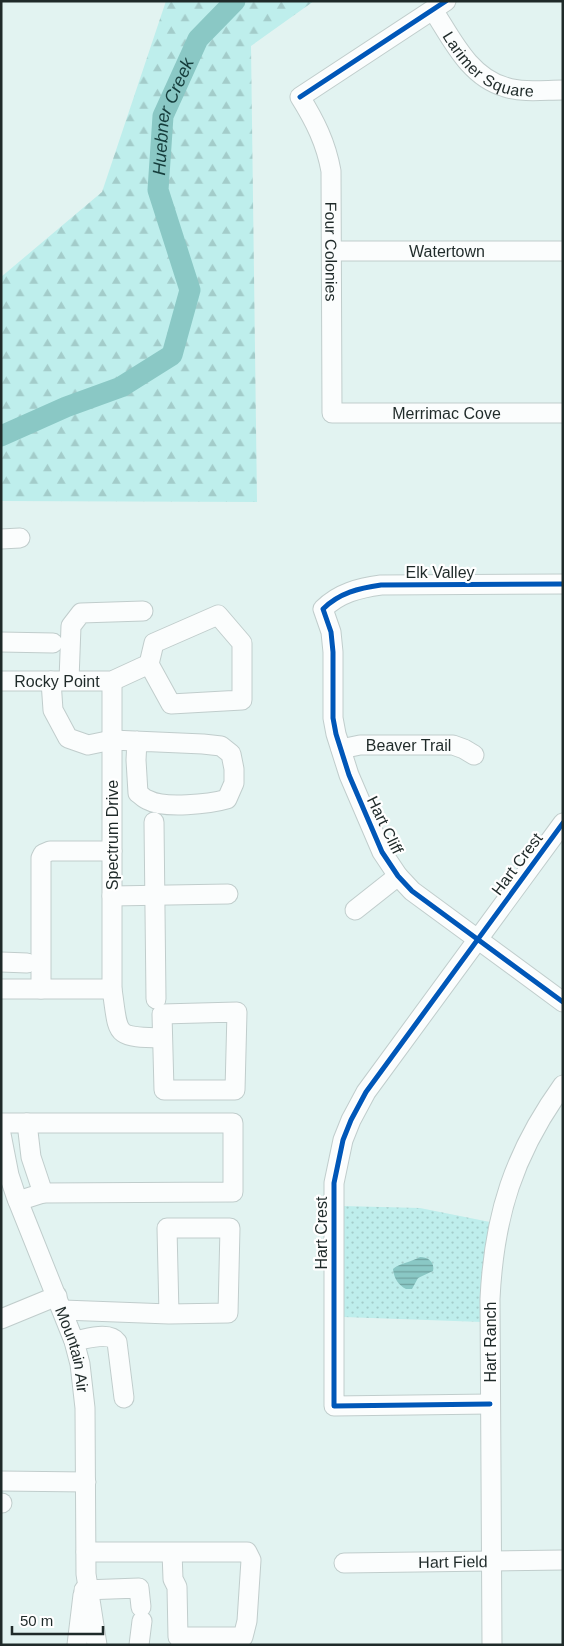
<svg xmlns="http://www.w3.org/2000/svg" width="564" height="1646" viewBox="0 0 564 1646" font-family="Helvetica,sans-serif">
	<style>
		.forest { fill: url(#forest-firs) }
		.park { fill: url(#park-dots) }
		.water { fill: url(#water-rules) }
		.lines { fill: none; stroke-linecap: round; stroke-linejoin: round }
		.river { stroke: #8ac8c5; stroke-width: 21 }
		.minor-casing { stroke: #c0cdcc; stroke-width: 21 }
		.minor { stroke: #fbfdfd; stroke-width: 19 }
		.cycleway-casing { stroke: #fff; stroke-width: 8 }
		.cycleway { stroke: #0057b8; stroke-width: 5 }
		.labels { text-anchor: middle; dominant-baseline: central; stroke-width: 4.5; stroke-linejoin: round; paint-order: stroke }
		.street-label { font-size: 16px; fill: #1f2a29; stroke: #fff }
		.water-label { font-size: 18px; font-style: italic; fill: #153c3b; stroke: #fff }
	</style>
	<defs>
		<pattern id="forest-firs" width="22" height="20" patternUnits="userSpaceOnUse" patternTransform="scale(1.25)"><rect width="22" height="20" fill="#beeeec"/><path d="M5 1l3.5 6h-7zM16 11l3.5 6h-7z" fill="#a3ccca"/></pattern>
		<pattern id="park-dots" width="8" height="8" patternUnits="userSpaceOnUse" patternTransform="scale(1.25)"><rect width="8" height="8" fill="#beeeec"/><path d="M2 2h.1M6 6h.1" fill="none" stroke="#a3ccca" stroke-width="1.8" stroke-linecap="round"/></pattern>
		<pattern id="water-rules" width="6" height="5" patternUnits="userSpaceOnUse" patternTransform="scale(1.25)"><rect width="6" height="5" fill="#8ac8c5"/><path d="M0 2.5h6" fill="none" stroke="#70a3a0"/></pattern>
	</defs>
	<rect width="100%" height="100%" fill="#e2f3f1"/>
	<path class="forest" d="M166,1H314L251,46L257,502L1,501V277L102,192Z"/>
	<path class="park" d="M343,1206L420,1208L490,1222L482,1281V1322L344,1317Z"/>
	<path class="water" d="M420,1257C428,1257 435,1262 433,1271L418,1278L412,1289H406C398,1285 394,1278 393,1269C398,1264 411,1262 420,1257Z"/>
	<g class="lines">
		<path class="river" id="s1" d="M1,436L66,407L121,387L172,355L190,290L158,190L163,116L198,39L235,1"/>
		<g class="minor-casing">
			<g id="minor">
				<path id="s2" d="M446,1L300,97C315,121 326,143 331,171L332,413H563"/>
				<path id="s3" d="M433,10C452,39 469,77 505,87C523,93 544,90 563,90"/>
				<path id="s4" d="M332,251H563"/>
				<path d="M1,539L20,538"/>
				<path d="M563,584L381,585C359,588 339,593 323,609L331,632L333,652V718L336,734L349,775L382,852L398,876L412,891L563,1002"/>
				<path d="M1,642L53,643"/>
				<path d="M69,680L71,626L81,613L143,611"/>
				<path id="s5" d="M1,681H112L149,664L154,643L218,615L242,643V700L171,704L149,664"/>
				<path d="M51,681L53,710L68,738L88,745L112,740L203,744L221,746L231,754L234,769V783L227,799C210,804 164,809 148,800C144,799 141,795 138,793L136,760L137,741"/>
				<path d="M112,681V989C119,1036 113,1037 162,1038"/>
				<path id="s6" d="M341,749L360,745H453L464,749L474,755"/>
				<path d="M154,822L156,999"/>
				<path d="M112,896L228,894"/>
				<path d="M355,910L398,876"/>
				<path d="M1,962L27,963"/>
				<path d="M1,989H112"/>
				<path d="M41,989V858L43,854L50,851H112"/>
				<path d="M237,1012L235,1090H164L162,1014Z"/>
				<path d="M1,1123H233V1192L43,1193L18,1201"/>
				<path d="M27,1123L31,1157L43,1193"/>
				<path id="s7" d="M1,1134L9,1175L16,1196L74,1341L80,1364L85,1408L86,1574L97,1645"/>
				<path d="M63,1310L169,1314L167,1228H230L228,1313L169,1314"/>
				<path d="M1,1319L57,1296"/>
				<path d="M74,1341C87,1339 109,1331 117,1342L124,1398"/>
				<path d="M490,1404L334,1406V1183L343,1140L351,1120L366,1092L563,823"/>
				<path d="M1,1481L86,1482"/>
				<path d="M1,1503H2"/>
				<path d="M86,1552H247L251,1560L247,1621L243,1637H178L177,1587L173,1579L172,1552"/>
				<path id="s8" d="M344,1563L563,1560"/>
				<path d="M84,1590L139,1588L141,1607"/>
				<path d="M77,1645L83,1595"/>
				<path d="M139,1645L142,1621"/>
				<path d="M492,1645L490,1299C494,1215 514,1153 563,1085"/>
			</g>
		</g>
		<use href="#minor" class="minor"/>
		<g class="cycleway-casing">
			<path id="cycleway" d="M300,97L446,1
				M563,584L381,585C359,588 339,593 323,609L331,632L333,652V718L336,734L349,775L382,852L398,876L412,891L563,1002
				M490,1404L334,1406V1183L343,1140L351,1120L366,1092L563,823"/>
		</g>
		<use href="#cycleway" class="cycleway"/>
	</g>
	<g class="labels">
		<g class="street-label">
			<text stroke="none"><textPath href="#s3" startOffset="82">Larimer Square</textPath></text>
			<text stroke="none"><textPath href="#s2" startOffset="336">Four Colonies</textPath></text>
			<text stroke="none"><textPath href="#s4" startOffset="115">Watertown</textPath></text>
			<text stroke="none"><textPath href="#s2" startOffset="612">Merrimac Cove</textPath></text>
			<text x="440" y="572">Elk Valley</text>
			<text stroke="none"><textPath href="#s5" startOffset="56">Rocky Point</textPath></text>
			<text stroke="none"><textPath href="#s6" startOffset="68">Beaver Trail</textPath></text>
			<text transform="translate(385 825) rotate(64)">Hart Cliff</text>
			<text transform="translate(112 835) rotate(-90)">Spectrum Drive</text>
			<text transform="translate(517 864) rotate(-53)">Hart Crest</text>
			<text transform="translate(321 1233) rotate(-90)">Hart Crest</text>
			<text transform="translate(490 1342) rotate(-90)">Hart Ranch</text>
			<text stroke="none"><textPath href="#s7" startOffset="228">Mountain Air</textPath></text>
			<text stroke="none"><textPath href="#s8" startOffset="109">Hart Field</textPath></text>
		</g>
		<g class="water-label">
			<text stroke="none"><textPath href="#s1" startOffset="438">Huebner Creek</textPath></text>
		</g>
	</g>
	<rect width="564" height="1646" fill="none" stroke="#1f2a29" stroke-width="5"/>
	<path d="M12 1626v8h91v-8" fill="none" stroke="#1f2a29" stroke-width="2.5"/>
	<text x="20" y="1626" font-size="15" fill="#1f2a29" stroke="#ffffff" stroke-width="4" paint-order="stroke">50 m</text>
</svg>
